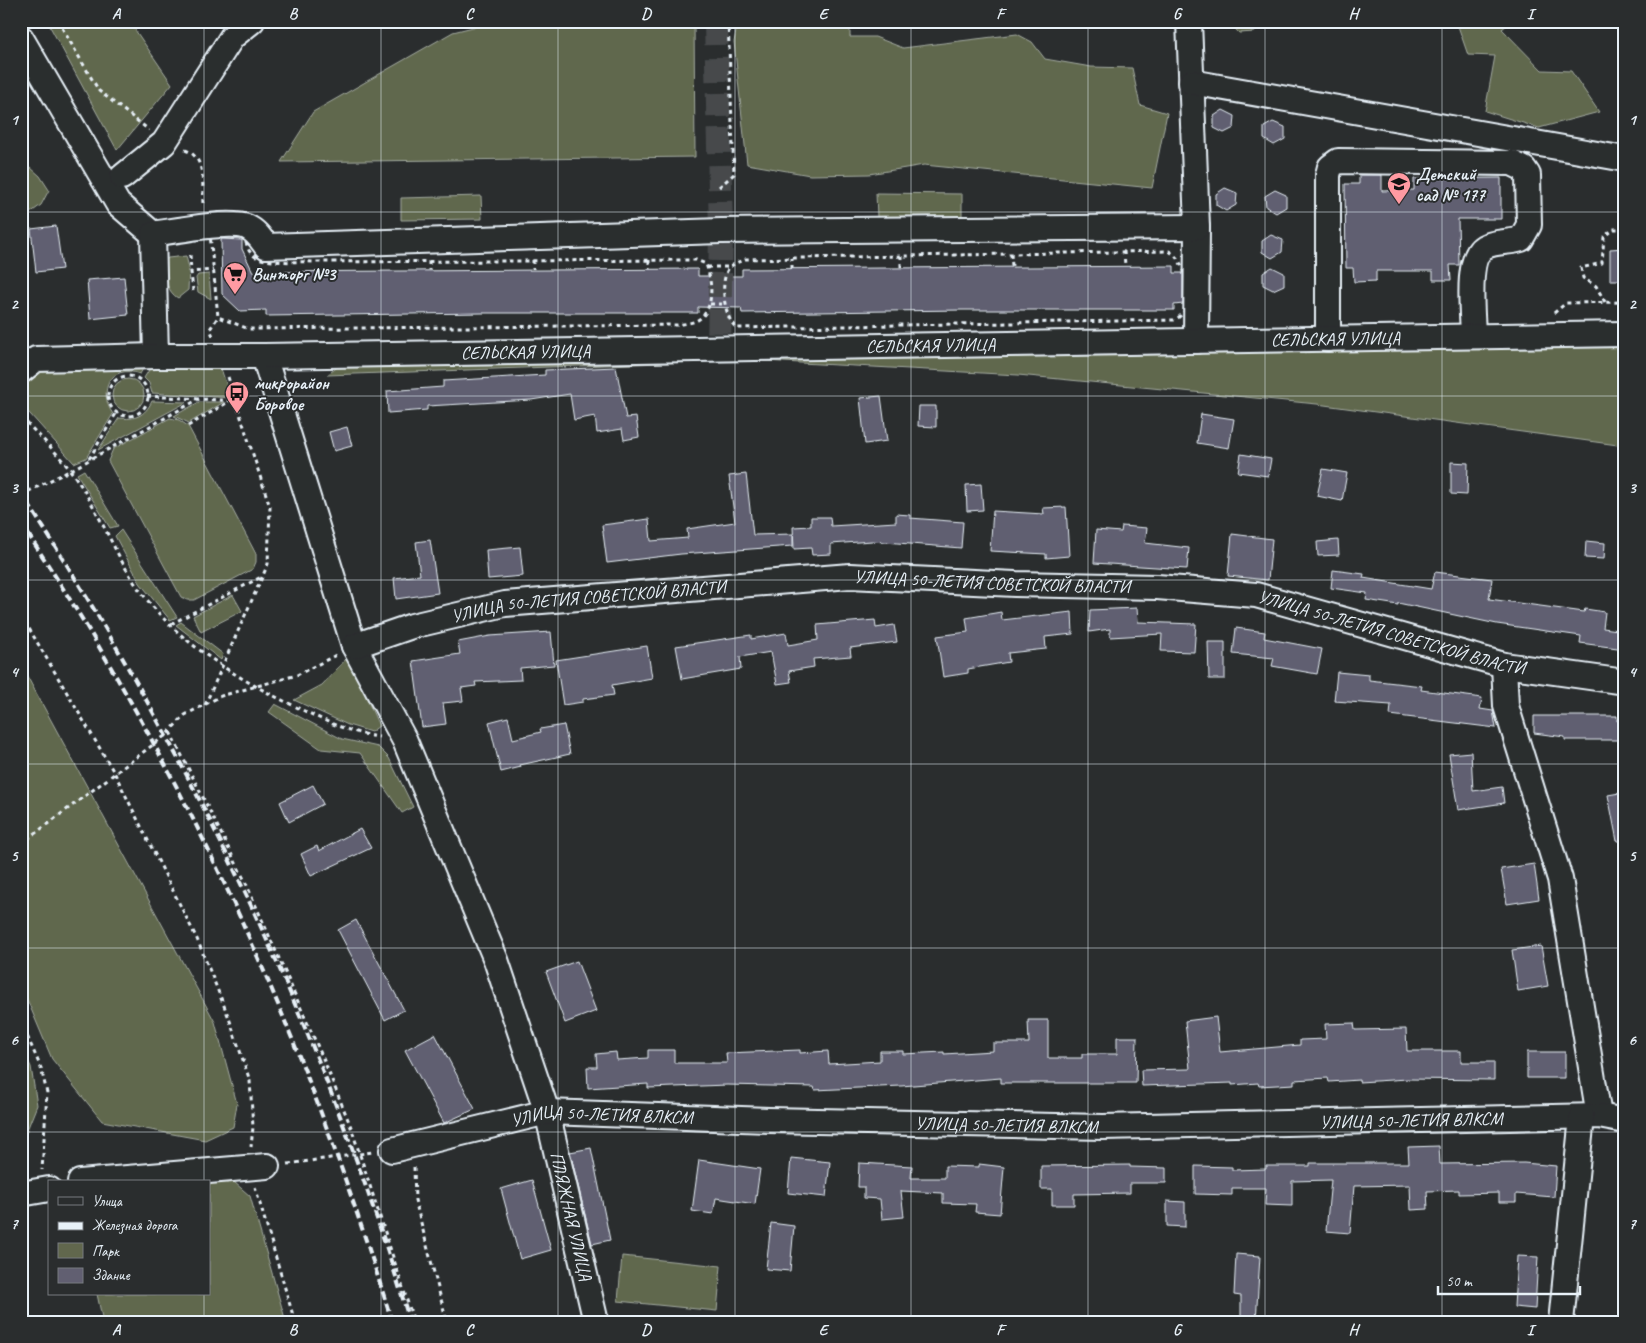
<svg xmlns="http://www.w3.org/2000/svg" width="1646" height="1343" viewBox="0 0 1646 1343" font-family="Caveat,sans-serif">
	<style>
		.green { fill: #61674d; stroke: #a4aca2 }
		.building { fill: #615f71; stroke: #e8f1f8 }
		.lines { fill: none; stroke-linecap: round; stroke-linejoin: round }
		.minor-tunnel { stroke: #464a4c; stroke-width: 24; stroke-dasharray: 24 12; stroke-linecap: butt }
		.minor-casing { stroke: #e8f1f8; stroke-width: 28 }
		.path { stroke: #e8f1f8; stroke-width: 3; stroke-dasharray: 4 4; stroke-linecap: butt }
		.minor { stroke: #2a2d2e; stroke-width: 24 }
		.rail { stroke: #e8f1f8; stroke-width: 4; stroke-dasharray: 8 4; stroke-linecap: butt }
		.grid { fill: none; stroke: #e8f1f8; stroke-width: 1; stroke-opacity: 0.55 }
		.labels { text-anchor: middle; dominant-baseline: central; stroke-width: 4; stroke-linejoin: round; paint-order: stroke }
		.poi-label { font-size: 18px; font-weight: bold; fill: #e8f1f8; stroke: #2a2d2e; text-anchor: start }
		.street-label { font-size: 18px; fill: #e8f1f8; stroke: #2a2d2e }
		.neatline { fill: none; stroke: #e8f1f8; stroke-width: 2 }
		.grid-label { font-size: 16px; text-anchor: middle; font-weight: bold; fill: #e8f1f8 }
	</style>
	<rect width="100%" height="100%" fill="#2a2d2e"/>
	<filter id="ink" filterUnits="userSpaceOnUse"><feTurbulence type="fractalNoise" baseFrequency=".02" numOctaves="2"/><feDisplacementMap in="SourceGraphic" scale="10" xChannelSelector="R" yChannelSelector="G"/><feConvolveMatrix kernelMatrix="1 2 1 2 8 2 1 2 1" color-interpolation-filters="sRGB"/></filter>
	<g filter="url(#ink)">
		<path class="green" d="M47,21H129L172,84L117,150Z
			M497,21H694L695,157L281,162L313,112L453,32Z
			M738,21H850V37H875L903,48L1017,34L1032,42L1045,59L1091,67L1132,68L1140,105L1167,113L1152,188L924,165L869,174L810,175L747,164L734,42Z
			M1228,21H1258L1255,32L1239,33Z
			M1451,21H1512L1502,29L1542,70L1571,71L1599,112L1539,128L1485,111L1495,56L1468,55L1458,26Z
			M21,159L40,176L49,190L41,205L26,216L21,223Z
			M876,193L962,194V218L877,217Z
			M481,196L482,219L401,220V198Z
			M186,256L189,268L188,290L178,298C168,293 163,275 162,265L168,258Z
			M209,274L211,299L198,292L196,278L198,275Z
			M1625,345V446L1317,404L1018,375L746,360L327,375L343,363L1162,346Z
			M218,360L231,398L152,393L149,383L144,378L154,362Z
			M147,362L140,374C110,363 97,392 113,414L86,458L74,463L21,404V384L42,368Z
			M112 395a16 16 0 1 1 32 0a16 16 0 1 1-32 0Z
			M152,401L187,402L98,450L119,418C135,420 145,416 152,401Z
			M199,402H224L189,423L174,416Z
			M170,418L179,420L188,426L256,554V562L253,569L194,600H187L181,597L108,461L113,449Z
			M84,470L118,526L110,528L77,474Z
			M121,530L177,617L170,620L140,583L115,536Z
			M233,595L242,611L201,632L193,616Z
			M181,622L223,654L221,660L176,625Z
			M348,657L379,726L371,732L348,725L294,700L322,685Z
			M21,665L215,1022L237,1104L233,1127L205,1140L102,1121L52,1059L21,985Z
			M275,704L342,739L378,747L389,758L413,807L402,813L360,753L321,749L269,712Z
			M21,1045L31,1067L37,1105L21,1145Z
			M234,1182L250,1196L286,1322H103L97,1294H209V1183Z
			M622,1256L721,1266L717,1311L618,1301Z"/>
		<path class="building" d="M1223,110L1235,116L1234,128L1224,133L1214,128V116Z
			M1273,122L1285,127V139L1274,145L1264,139V127Z
			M1359,175H1382V191L1414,190V179L1501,178V219H1458L1459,265H1450L1451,280H1433V271H1376V281L1354,282L1353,268H1346L1345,184H1359Z
			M1225,188L1237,193L1236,205L1226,211L1216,205V194Z
			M1275,190L1286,195V207L1276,213L1266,207L1265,196Z
			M56,226L62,269L36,272L31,229Z
			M1271,235L1283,240L1282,252L1272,258L1262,252V241Z
			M221,239L242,240V249L253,272L698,269V276H742V269L1174,266V273H1183V304L1174,305V310H962L742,313L741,308L698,307V313H482L266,316V310L240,311L222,294Z
			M1625,248V280H1610V249Z
			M1272,267L1284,273V285L1273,290L1263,285V273Z
			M124,277L128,315L90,319L87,280Z
			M616,367L626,418L636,417L639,437L624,440L622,429L597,433L595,416L574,420L570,394L531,400L427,406V410L388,413L387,391L443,387V381L545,375V370Z
			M881,396L887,441L865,444L860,398Z
			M919,406H936V427L918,426Z
			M1201,414L1234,419L1229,448L1197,443Z
			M347,427L352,446L334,451L329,432Z
			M1241,454L1271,459L1268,476L1238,472Z
			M1451,462L1468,463L1467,495L1451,494Z
			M1323,469L1347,473L1342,501L1317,496Z
			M746,474L753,535L793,534V546L681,554L607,563L602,525L649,519L651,541L688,538L687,529L735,522L729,476Z
			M981,484L983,510L967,511L966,485Z
			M1066,507L1069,556L1046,558V554L990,551L993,511L1044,514L1043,508Z
			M896,514L910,515V518L963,522L961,548L872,541L831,544V554L812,555L811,548L794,549L793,527L811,526V517H830L831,526L896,522Z
			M1122,526L1147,528L1145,543L1189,548L1187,569L1094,563L1096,530L1121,532Z
			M1232,534L1272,539L1268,580L1228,576Z
			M430,540L438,593L396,599L394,578L420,575L416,542Z
			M1338,540L1339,555L1318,556L1317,542Z
			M1586,541L1605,543L1604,559L1585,558Z
			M520,547L523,576L488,579L486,550Z
			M1333,570L1364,574L1363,578L1431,589L1435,572L1492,579L1489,599L1584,612L1585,609L1605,612L1603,628L1625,631V649L1580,643L1581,636L1497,624L1398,603V605L1366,600L1367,593L1331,588Z
			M1137,608L1138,622L1196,624L1194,652L1161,651L1162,634L1110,637V629L1089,632L1090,610Z
			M1001,612L1002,620L1072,612L1073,634L1045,637L1046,649L1008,653L1009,662L968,669V673L943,677L937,636L968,632L966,618Z
			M875,620L876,628L894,625L897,642L850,648L851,656L813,659L814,667L789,671L791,682L777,684L771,652L740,657L741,669L682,679L676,646L751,635V639L786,633L788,645L818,640L817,625Z
			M1236,628L1265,632L1264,638L1322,649L1317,674L1272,666L1274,658L1233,654Z
			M551,632L554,665L520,668L521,680L475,682L476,686L461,688L463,701L443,703L446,724L422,727L413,661L460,654L458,642L490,636Z
			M1208,642H1225V679H1209Z
			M647,646L652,678L612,685L614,695L583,699V702L563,705L556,660Z
			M1337,672L1369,675V680L1422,686L1421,690L1482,698L1480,709L1493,711L1496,728L1390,715L1391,705L1334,701Z
			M1534,716H1617V721H1625V740H1565V737L1534,733Z
			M508,717L513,739L541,732L540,729L564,725L570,754L520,765L521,767L501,772L489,722Z
			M1471,752L1473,791L1502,787L1504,803L1458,810L1449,754Z
			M313,785L323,804L289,822L280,802Z
			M1625,792V841H1617L1608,795Z
			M360,829L371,848L311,876L301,854L317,846L319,851Z
			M1534,864L1539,899L1507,904L1501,869Z
			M356,920L404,1010L385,1020L338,930Z
			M1541,946L1548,986L1518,991L1512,950Z
			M577,961L596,1011L565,1023L546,972Z
			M1216,1017L1220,1052L1300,1045V1040L1326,1039L1325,1024L1354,1023L1355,1030L1406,1029L1407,1051H1461V1062H1494V1080L1408,1079L1359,1082V1080L1329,1082L1328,1078L1294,1080V1084L1259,1086L1258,1083L1232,1085V1083L1142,1086L1141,1070L1190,1069L1185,1021Z
			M1028,1020H1048V1058H1082V1054H1117V1037H1137L1136,1083H1001V1078L901,1086L815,1090L814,1087L727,1085L648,1088V1084L588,1088L587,1067H597L596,1054L616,1052L617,1060L648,1058V1050H674V1063H727L726,1053L800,1050V1053L828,1051L829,1064L880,1061V1051H903V1054L944,1052V1054L993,1051V1043H1029Z
			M435,1034L475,1109L444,1123L405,1050Z
			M1527,1052H1565V1078H1527Z
			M1439,1146L1440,1164L1524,1163L1556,1166L1554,1197L1516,1194V1202H1499V1193L1459,1194V1190L1427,1191L1428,1209L1411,1210L1410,1185L1354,1186L1350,1233L1326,1231L1331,1180L1292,1181V1206L1265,1205L1266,1188H1232V1195L1195,1194V1166L1232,1167V1170L1266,1169V1166H1310V1163H1409L1408,1147Z
			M591,1148L610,1240L592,1244L570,1152Z
			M791,1158L830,1162L826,1197L788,1193Z
			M699,1160L760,1169L755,1204L716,1198L713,1214L692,1211Z
			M859,1163L912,1166L911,1178H945V1166L979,1167V1164L1004,1167L1000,1214L975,1212L976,1204L943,1203V1193L901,1191L904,1217L882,1219L880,1199L864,1198V1187H858Z
			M1130,1165V1167L1166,1168V1183H1130V1193L1074,1194V1205H1052V1189H1041V1166Z
			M532,1180L551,1250L520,1259L501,1189Z
			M1167,1201L1185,1202V1227L1167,1226Z
			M771,1223L794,1226L790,1271L766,1269Z
			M1236,1254L1260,1256L1256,1322H1241V1296L1234,1295Z
			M1517,1256L1538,1257L1535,1309L1514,1307Z"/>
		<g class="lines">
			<path class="minor-tunnel" d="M716,21L721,231L719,349"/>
			<g class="minor-casing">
				<g id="minor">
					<path d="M1189,21L1197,227L1196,341"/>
					<path d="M21,38L118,204L153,234"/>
					<path d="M1191,82L1625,159"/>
					<path d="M122,177L164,143L232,37L252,21"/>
					<path d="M1328,339V175L1330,167L1338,161L1512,163L1524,169L1528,175L1529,225L1521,239C1509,243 1495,241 1484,247C1465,258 1473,317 1473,336"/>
					<path d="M156,356L153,234C173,231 229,220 247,227C256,231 261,239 266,246L721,231L1197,227"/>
					<path id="s1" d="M264,356L354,646L405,741L496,960L547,1112L596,1322"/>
					<path id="s2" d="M21,371L36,359L156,356H264L1625,334"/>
					<path id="s3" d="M354,646L412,626L505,604L850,576L1015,584L1157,587L1256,595L1504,665L1625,682"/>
					<path d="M1504,665L1506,706L1560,879L1599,1116"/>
					<path id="s4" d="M392,1150L547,1112L769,1120L1103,1127L1599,1116L1625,1121"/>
					<path d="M80,1182L267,1166"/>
					<path d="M21,1194L49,1189"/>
					<path d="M1561,1322L1582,1117"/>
				</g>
			</g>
			<path class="path" d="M58,21L99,91L149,130
				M185,150C207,157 202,187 203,206
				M719,187L734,174L728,21
				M234,231C251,241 244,248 253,255C262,264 299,261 313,262L696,260L706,264C712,281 716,311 696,321C691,323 683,324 677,325L249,329L218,317L210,234Z
				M1124,251L1125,266
				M1169,251C1189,263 1198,310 1174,320L737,328C724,320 719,280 729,268C734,263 741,261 746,259Z
				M1011,254L1012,266
				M190,255L191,272
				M533,260V269
				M649,260V269
				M429,261V270
				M707,267H731
				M901,267V256
				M792,269V258
				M193,291L191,272L213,270
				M1605,302L1596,286L1583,278L1581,268L1602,263L1604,237L1613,229H1625
				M710,304H725
				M1554,313L1566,303L1625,302
				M213,336L210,329L218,317
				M108 396a20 20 0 1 1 40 0a20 20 0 1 1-40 0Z
				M147,396L236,401
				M21,417C37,434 56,451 70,470C96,504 111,546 134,582C171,637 226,672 284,701C315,716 344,732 379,737
				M188,426L230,401
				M89,459L117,412
				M21,495L71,470L199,399
				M21,615L115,774L197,939L229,1018L250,1081L253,1127L251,1147
				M171,624L263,576
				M205,705L268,564L270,507L228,377
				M170,732L245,881L325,1063L351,1127L414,1322
				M21,844L166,735L185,715L221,696L297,675L336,655
				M21,1022L41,1068L47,1093L42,1170
				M288,1164L373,1152
				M414,1167L415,1200L447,1322
				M255,1187L295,1322"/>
			<use href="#minor" class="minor"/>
			<path class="rail" d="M21,493C189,749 322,1029 410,1322
				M21,523C54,574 87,625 117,678C234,880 324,1099 392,1322"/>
		</g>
	</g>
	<path class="grid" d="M204,21V1182M381,21V1322M558,21V1322M735,21V1322M911,21V1322M1088,21V1322M1265,21V1322M1442,21V1322M21,212H1625M21,396H1625M21,580H1625M21,764H1625M21,948H1625M21,1132H1625M204,1294V1322"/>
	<defs>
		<g id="school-pin" transform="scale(1.25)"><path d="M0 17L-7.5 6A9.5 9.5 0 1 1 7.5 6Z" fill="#ff9aa2" stroke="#2a2d2e"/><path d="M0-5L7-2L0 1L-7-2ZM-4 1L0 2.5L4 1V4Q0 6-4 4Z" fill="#111"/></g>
		<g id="supermarket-pin" transform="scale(1.25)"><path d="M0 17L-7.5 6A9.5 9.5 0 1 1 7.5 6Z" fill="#ff9aa2" stroke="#2a2d2e"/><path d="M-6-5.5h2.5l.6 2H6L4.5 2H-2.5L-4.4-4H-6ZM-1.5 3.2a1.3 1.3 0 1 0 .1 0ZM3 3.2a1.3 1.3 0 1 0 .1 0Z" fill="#111"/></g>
		<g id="bus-pin" transform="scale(1.25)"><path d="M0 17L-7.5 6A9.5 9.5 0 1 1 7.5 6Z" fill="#ff9aa2" stroke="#2a2d2e"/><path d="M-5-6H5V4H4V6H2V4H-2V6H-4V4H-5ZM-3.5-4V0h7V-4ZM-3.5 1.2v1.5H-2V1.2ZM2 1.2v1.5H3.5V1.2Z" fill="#111"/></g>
	</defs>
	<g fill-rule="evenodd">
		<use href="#school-pin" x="1399" y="184"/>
		<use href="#supermarket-pin" x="235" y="274"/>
		<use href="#bus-pin" x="237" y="393"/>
	</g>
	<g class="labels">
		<g class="poi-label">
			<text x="1416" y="174">Детский<tspan x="1416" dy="21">сад № 177</tspan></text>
			<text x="252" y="274">Винторг №3</text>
			<text x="254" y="383">микрорайон<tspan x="254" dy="21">Боровое</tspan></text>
		</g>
		<g class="street-label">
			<text stroke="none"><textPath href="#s2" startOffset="1319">СЕЛЬСКАЯ УЛИЦА</textPath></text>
			<text stroke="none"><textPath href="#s2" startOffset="914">СЕЛЬСКАЯ УЛИЦА</textPath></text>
			<text stroke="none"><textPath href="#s2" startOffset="509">СЕЛЬСКАЯ УЛИЦА</textPath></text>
			<text stroke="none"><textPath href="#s3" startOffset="645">УЛИЦА 50-ЛЕТИЯ СОВЕТСКОЙ ВЛАСТИ</textPath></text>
			<text stroke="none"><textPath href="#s3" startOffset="240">УЛИЦА 50-ЛЕТИЯ СОВЕТСКОЙ ВЛАСТИ</textPath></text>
			<text stroke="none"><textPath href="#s3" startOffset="1050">УЛИЦА 50-ЛЕТИЯ СОВЕТСКОЙ ВЛАСТИ</textPath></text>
			<text stroke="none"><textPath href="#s4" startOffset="214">УЛИЦА 50-ЛЕТИЯ ВЛКСМ</textPath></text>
			<text stroke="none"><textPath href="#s4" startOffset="1024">УЛИЦА 50-ЛЕТИЯ ВЛКСМ</textPath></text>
			<text stroke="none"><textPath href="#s4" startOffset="619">УЛИЦА 50-ЛЕТИЯ ВЛКСМ</textPath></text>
			<text stroke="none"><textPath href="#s1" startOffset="916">ПЛЯЖНАЯ УЛИЦА</textPath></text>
		</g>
	</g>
	<rect width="1646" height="1343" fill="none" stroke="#2a2d2e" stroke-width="55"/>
	<rect x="48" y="1180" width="162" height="115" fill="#2a2d2e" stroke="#767b7f"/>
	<rect x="58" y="1197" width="25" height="8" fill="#2a2d2e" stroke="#767b7f"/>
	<text x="92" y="1206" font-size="15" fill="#e8f1f8">Улица</text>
	<rect x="58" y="1222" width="25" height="8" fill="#e8f1f8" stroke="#767b7f"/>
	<text x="92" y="1230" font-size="15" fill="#e8f1f8">Железная дорога</text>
	<rect x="58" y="1243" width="25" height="15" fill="#61674d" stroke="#767b7f"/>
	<text x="92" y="1256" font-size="15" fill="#e8f1f8">Парк</text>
	<rect x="58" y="1268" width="25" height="15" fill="#615f71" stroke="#767b7f"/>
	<text x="92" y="1280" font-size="15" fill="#e8f1f8">Здание</text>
	<path d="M1438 1286v8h142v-8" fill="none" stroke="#e8f1f8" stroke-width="2.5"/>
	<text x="1446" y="1286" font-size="15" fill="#e8f1f8" stroke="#2a2d2e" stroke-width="4" paint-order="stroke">50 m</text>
	<rect x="28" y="28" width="1590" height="1288" class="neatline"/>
	<g class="grid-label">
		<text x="116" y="19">A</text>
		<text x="293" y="19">B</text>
		<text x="469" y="19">C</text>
		<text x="646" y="19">D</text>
		<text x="823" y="19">E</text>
		<text x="1000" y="19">F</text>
		<text x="1177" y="19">G</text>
		<text x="1353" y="19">H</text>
		<text x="1530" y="19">I</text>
		<text x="14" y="125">1</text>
		<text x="1632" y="125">1</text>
		<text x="14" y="309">2</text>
		<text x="1632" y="309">2</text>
		<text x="14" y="493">3</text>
		<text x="1632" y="493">3</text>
		<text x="14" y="677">4</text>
		<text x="1632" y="677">4</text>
		<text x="14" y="861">5</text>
		<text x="1632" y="861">5</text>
		<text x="14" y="1045">6</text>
		<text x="1632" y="1045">6</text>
		<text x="14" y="1229">7</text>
		<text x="1632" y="1229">7</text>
		<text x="116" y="1335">A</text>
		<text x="293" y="1335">B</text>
		<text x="469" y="1335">C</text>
		<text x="646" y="1335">D</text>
		<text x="823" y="1335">E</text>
		<text x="1000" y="1335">F</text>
		<text x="1177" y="1335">G</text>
		<text x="1353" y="1335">H</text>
		<text x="1530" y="1335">I</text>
	</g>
</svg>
